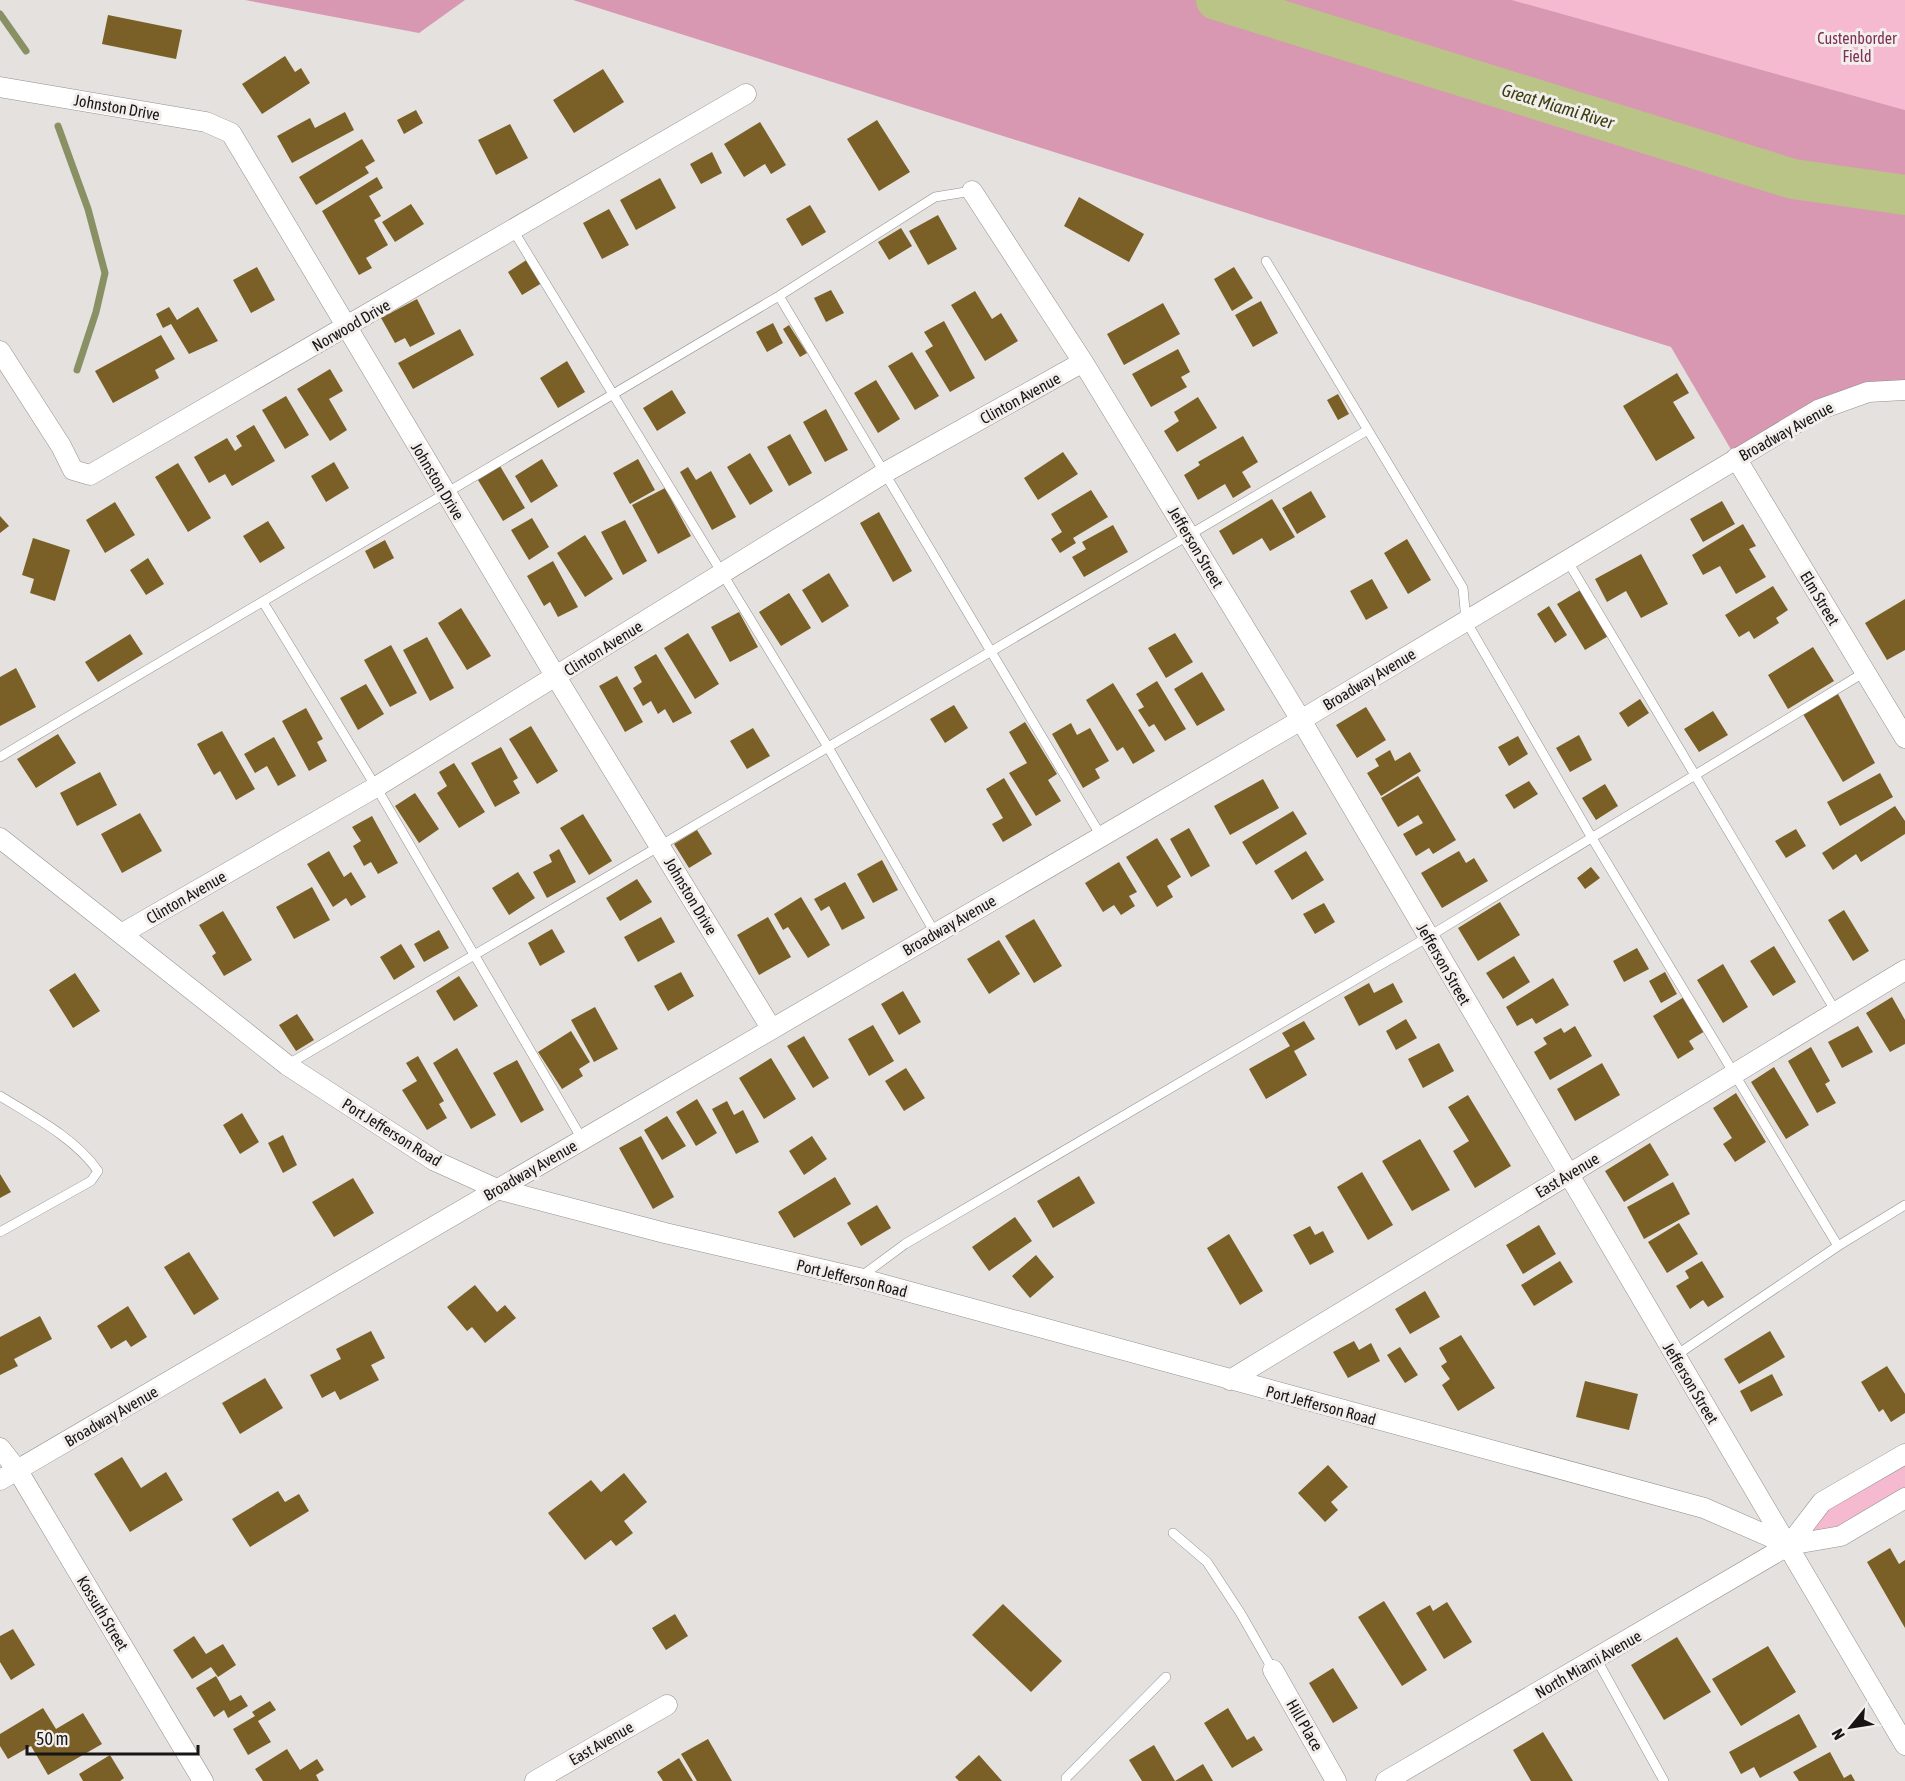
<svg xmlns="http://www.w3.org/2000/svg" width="1905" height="1781" viewBox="0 0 1905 1781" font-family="'Asap Condensed',sans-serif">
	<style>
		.green { fill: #f6bad0 }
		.forest { fill: #d898b1 }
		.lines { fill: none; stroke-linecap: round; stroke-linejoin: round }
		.stream { stroke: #899064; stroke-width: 7 }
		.river { stroke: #bac486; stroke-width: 40 }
		.building { fill: #7a6026 }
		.service-casing { stroke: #938f8d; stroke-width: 10 }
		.minor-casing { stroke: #938f8d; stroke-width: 21 }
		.service { stroke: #fff; stroke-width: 9 }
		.minor { stroke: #fff; stroke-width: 20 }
		.labels { text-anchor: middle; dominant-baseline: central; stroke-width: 6; stroke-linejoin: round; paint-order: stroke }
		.park-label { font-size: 16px; fill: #7e3154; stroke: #f2eeec }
		.street-label { font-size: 16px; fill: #171615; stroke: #f2eeec }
		.water-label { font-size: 18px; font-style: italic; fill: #3a3f11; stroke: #f2eeec }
	</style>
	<rect width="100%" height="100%" fill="#e4e1df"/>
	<path class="green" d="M1512,0H1905V110Z
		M1905,1454V1498L1841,1536L1789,1545L1822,1502Z"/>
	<path class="forest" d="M245,0H465L419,33Z
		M573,0H1512L1905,110V390L1868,392L1736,458L1671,347Z"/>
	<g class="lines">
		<path class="stream" d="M0,14L26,51
			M58,126L88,209L105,273L96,312L77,370"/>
		<path class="river" d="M1216,0L1793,179L1905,195"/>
	</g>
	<path class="building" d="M108,15L182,30L176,59L102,44Z
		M285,56L295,72L301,68L310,83L262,114L242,84Z
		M603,69L624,102L574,133L553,100Z
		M416,110L423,123L404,134L397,120Z
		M345,112L354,130L292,163L277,136L310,118L315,128Z
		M877,120L910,172L879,191L847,139Z
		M760,122L786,165L771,174L765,164L744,177L724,144Z
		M510,124L528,158L496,175L478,140Z
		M362,139L375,161L365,167L369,173L316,205L299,177Z
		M712,152L722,173L701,184L690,164Z
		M377,177L383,188L369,196L381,216L374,220L388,245L366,258L372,268L359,275L322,211Z
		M660,178L676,208L636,230L620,200Z
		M1079,197L1144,234L1129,262L1064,226Z
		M411,204L424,224L395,242L382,222Z
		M810,205L826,232L802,246L786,219Z
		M609,209L629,245L602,259L583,223Z
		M938,215L957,249L928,265L909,231Z
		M901,228L912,246L889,260L878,242Z
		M528,259L542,283L522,295L508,272Z
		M257,267L275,300L251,313L233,280Z
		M1234,267L1253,298L1232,311L1214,279Z
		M831,290L844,313L826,322L814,298Z
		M975,291L992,319L1001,313L1018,341L985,361L951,305Z
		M417,299L435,334L410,347L405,338L395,343L381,318Z
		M1261,301L1278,333L1253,347L1235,315Z
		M1163,303L1180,334L1124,365L1107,334Z
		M169,307L177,320L198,307L218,341L189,354L171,324L163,328L156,314Z
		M944,321L975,378L950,392L925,351L933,346L924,332Z
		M773,323L783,343L767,352L756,332Z
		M789,325L807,353L800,357L783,329Z
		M460,329L474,355L413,389L398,363Z
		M161,335L175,359L155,370L159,378L113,403L95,371Z
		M1178,349L1190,372L1181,377L1187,387L1151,407L1132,374Z
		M912,352L939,396L915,410L888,366Z
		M567,361L585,392L558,408L540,378Z
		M330,369L343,391L329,399L347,430L330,441L297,389Z
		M1677,373L1689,393L1673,402L1695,438L1656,461L1623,406Z
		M876,380L900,419L878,433L854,393Z
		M672,390L686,413L657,431L643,408Z
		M1338,394L1349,414L1338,420L1327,400Z
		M286,396L309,435L285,449L262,410Z
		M1198,397L1217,428L1177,452L1164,431L1179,421L1174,412Z
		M826,409L848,450L825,462L803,422Z
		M254,425L275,461L232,486L225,474L209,483L194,457L227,438L235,451L242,446L236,436Z
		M790,434L812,473L789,486L767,447Z
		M1243,436L1258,462L1242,472L1251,487L1233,498L1225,484L1198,500L1184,475L1200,465L1198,462Z
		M1063,452L1078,474L1038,500L1024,478Z
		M750,453L773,491L750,505L727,467Z
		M542,459L558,486L531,503L515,476Z
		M638,459L655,490L630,504L613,473Z
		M334,462L349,488L326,502L311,476Z
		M178,463L211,518L188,532L155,477Z
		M500,466L525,508L503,521L478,480Z
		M688,467L696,480L711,471L736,517L712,530L680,472Z
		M665,488L691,536L658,554L632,505Z
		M1091,490L1108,517L1073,538L1076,543L1060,553L1051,539L1062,532L1051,514Z
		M1311,491L1326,517L1297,534L1282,508Z
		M1272,499L1295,537L1270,551L1262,538L1233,555L1219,531Z
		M1722,501L1735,524L1703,542L1690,519Z
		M115,502L135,535L105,553L86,520Z
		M879,512L912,571L893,582L860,523Z
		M0,516L9,526L0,533Z
		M532,518L549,547L529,560L511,530Z
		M625,520L647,561L623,575L601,532Z
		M268,521L285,548L260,563L243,536Z
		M1743,524L1756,546L1749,549L1766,577L1736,594L1720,566L1703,575L1692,555Z
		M1113,525L1128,552L1084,577L1072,557L1086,549L1082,542Z
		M585,535L613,579L585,597L557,553Z
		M33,538L70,550L55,601L30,593L34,579L22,575Z
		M1407,539L1431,580L1408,594L1384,553Z
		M385,540L394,558L374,569L365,551Z
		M1641,554L1668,604L1641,618L1626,591L1607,602L1595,579Z
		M148,558L164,584L146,595L130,570Z
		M553,561L578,607L558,617L550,602L544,606L527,576Z
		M829,573L849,606L822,623L802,590Z
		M1372,579L1388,608L1366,620L1350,591Z
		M1773,586L1788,610L1776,618L1779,623L1754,639L1749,631L1739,637L1725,615Z
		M1582,589L1610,635L1585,650L1557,604Z
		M789,593L811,628L781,646L759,612Z
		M1905,599V650L1887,660L1865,623Z
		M1549,606L1567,635L1555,643L1537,614Z
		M461,608L491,656L467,670L438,623Z
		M739,612L758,647L730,662L711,627Z
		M688,633L719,684L695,699L664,648Z
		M1175,633L1193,662L1166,678L1148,648Z
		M130,634L143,654L98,682L85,662Z
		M427,637L454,688L430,701L403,650Z
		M391,645L417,693L390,707L364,660Z
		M1813,647L1834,681L1788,709L1768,675Z
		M656,654L692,713L673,723L665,709L658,714L651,701L643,706L633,688L642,682L634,667Z
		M16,668L36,707L0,726V677Z
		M1202,672L1225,710L1197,726L1174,689Z
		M617,676L643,722L625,732L599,686Z
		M1157,681L1186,729L1165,741L1154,724L1149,727L1138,710L1144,707L1136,694Z
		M1113,683L1155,751L1133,764L1123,747L1117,751L1086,700Z
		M366,684L384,714L358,730L340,698Z
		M1838,694L1875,763L1843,782L1803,714Z
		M1640,699L1649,713L1628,727L1619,713Z
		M954,705L968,728L945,743L930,719Z
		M1366,707L1386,740L1357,758L1336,725Z
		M306,708L323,739L317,742L327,761L309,771L282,721Z
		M1713,711L1728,735L1699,752L1684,729Z
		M1025,722L1057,774L1048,780L1061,801L1036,816L1009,773L1027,763L1009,732Z
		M1071,723L1077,735L1090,728L1109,761L1095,769L1100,778L1083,788L1052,734Z
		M531,726L558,771L537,784L509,739Z
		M753,728L770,756L747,769L730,741Z
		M222,731L255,789L236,800L220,771L214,775L197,744Z
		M58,734L76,763L36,788L17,759Z
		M1579,735L1592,760L1570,772L1556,748Z
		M1518,736L1528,754L1509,766L1498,747Z
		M274,737L296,776L278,786L267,766L255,773L244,754Z
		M501,747L518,778L513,781L520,793L495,807L471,763Z
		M1390,750L1395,761L1410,752L1421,771L1381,796L1367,773L1379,766L1375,759Z
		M454,763L485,812L459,828L437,793L447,786L439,772Z
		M100,772L117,805L77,826L60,793Z
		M1880,773L1893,797L1840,826L1827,802Z
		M1418,776L1456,840L1433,854L1429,848L1416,856L1403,834L1423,823L1418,815L1398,827L1381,798Z
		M1004,778L1032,825L1003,842L992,824L1003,818L986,789Z
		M1263,779L1279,808L1230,835L1214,806Z
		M1529,781L1538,794L1514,809L1505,795Z
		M1605,784L1618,806L1596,820L1582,798Z
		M415,793L439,829L419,843L395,806Z
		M1895,806L1905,821V834L1861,862L1856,854L1833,870L1822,853Z
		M1293,811L1307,834L1256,865L1242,842Z
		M140,813L162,851L122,873L101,834Z
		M583,814L612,861L589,875L560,828Z
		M372,816L398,863L378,874L371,862L364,866L353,846L361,841L352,827Z
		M1189,828L1210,866L1191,877L1170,839Z
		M1796,829L1806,846L1786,858L1775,841Z
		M697,830L712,854L689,868L674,844Z
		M1157,838L1181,877L1167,886L1173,897L1157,907L1126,857Z
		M559,849L576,882L547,898L533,872L552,862L549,855Z
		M329,851L344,877L351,872L366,897L351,906L346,898L333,907L307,864Z
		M1306,851L1324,880L1292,900L1274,871Z
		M1459,851L1466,863L1474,858L1488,881L1442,908L1421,873Z
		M882,860L898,890L873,903L857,874Z
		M1119,862L1137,892L1129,896L1135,906L1121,915L1114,905L1103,912L1085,883Z
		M1591,867L1600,878L1585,889L1577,878Z
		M518,872L535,898L509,915L492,888Z
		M637,879L652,902L620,921L606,898Z
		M845,882L865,918L842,930L829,906L821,911L814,899Z
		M312,887L330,920L294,939L276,907Z
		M801,897L830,945L808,958L788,927L783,930L774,914Z
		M1500,902L1520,935L1478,961L1458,928Z
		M1324,903L1335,922L1315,934L1303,914Z
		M1844,910L1869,951L1853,961L1828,920Z
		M223,911L252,960L224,976L212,956L216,953L199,925Z
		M661,917L675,942L638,962L624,937Z
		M768,917L791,957L759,975L737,935Z
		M1034,919L1062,966L1034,983L1005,936Z
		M552,929L565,952L540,966L528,943Z
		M439,930L449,948L424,962L414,944Z
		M999,940L1020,974L989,994L967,959Z
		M401,944L415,967L394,980L380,957Z
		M1774,946L1796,982L1773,996L1750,961Z
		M1637,948L1649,969L1624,982L1613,961Z
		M1514,956L1530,982L1503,999L1486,973Z
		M1723,964L1748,1007L1723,1023L1697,980Z
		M681,972L694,996L668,1011L654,986Z
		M1665,972L1677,994L1661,1003L1649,981Z
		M75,973L100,1011L73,1028L49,990Z
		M459,976L478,1006L454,1021L436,991Z
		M1553,978L1569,1005L1536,1024L1532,1018L1517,1026L1506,1007Z
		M1369,983L1374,993L1393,983L1403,1002L1359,1026L1344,997Z
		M903,991L921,1022L899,1035L881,1004Z
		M1684,997L1705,1031L1689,1041L1694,1049L1678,1059L1653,1016Z
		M1892,997L1905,1020V1044L1890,1052L1866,1013Z
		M595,1007L618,1049L594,1062L571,1020Z
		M297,1014L314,1040L296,1051L279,1025Z
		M1406,1019L1417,1038L1396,1050L1386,1031Z
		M1304,1021L1315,1039L1294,1051L1307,1075L1266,1099L1249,1069L1290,1046L1282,1033Z
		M873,1025L894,1061L869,1076L848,1039Z
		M1575,1026L1592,1056L1550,1080L1534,1052L1547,1044L1543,1038L1561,1028L1564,1033Z
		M1858,1026L1873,1052L1842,1068L1828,1042Z
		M571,1031L590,1062L579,1069L583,1076L562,1089L538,1052Z
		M804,1036L829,1078L813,1088L787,1046Z
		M1439,1043L1454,1071L1423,1088L1408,1059Z
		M1811,1047L1830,1081L1825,1084L1836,1103L1817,1113L1788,1061Z
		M457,1048L496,1115L471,1129L433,1063Z
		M418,1056L444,1101L439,1104L447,1118L427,1130L402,1090L417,1081L406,1063Z
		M771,1058L796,1099L764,1119L739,1078Z
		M517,1060L544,1110L521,1123L493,1073Z
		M1602,1063L1620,1095L1575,1121L1557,1089Z
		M1774,1067L1809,1125L1786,1139L1751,1082Z
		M906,1068L925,1098L904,1111L885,1081Z
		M1736,1093L1766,1142L1735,1162L1723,1144L1732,1138L1713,1108Z
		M1468,1095L1511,1166L1475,1188L1453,1151L1469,1141L1448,1107Z
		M697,1099L717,1133L696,1146L676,1112Z
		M727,1101L734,1115L743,1110L759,1142L736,1154L712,1109Z
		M242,1113L259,1142L240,1154L223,1125Z
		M667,1116L686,1146L662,1160L644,1130Z
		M283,1135L297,1165L283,1173L268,1143Z
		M641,1136L674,1197L653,1209L619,1148Z
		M812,1136L827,1159L804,1175L789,1151Z
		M1420,1139L1450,1190L1412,1211L1382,1161Z
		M1650,1143L1669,1175L1624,1202L1605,1171Z
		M1362,1172L1393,1225L1368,1240L1337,1187Z
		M0,1174L11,1192L0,1198Z
		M1079,1176L1095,1203L1053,1228L1037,1201Z
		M835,1177L851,1204L794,1238L778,1212Z
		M353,1178L374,1213L334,1237L312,1202Z
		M1673,1182L1690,1214L1644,1239L1627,1207Z
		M877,1205L891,1228L861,1246L847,1223Z
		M1015,1217L1032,1241L989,1271L972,1247Z
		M1679,1223L1698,1254L1667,1273L1648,1242Z
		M1539,1225L1556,1254L1523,1274L1506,1245Z
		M1310,1226L1315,1235L1323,1231L1334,1252L1310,1265L1293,1235Z
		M1229,1234L1263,1291L1240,1305L1207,1248Z
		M189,1252L219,1299L194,1315L164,1267Z
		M1036,1255L1054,1277L1030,1298L1012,1276Z
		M1560,1261L1573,1282L1534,1306L1521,1285Z
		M1702,1261L1724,1297L1708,1307L1703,1300L1690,1309L1676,1286L1689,1278L1685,1271Z
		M475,1285L497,1312L505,1305L516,1318L485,1343L472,1327L467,1331L447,1307Z
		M1425,1291L1440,1317L1410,1334L1395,1309Z
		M128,1306L147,1337L131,1347L126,1340L111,1349L97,1326Z
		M40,1316L52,1339L14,1359L18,1366L0,1375V1337Z
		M371,1331L385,1358L371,1365L379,1380L340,1400L335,1391L322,1398L310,1375L341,1359L336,1349Z
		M1770,1331L1785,1357L1739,1384L1724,1359Z
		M1461,1335L1495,1388L1458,1411L1442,1385L1450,1379L1441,1366L1447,1362L1439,1348Z
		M1354,1341L1359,1350L1371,1343L1380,1361L1348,1378L1333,1352Z
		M1400,1347L1418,1375L1405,1383L1387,1355Z
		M1887,1366L1905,1394V1413L1891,1422L1883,1409L1879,1412L1861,1382Z
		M1772,1374L1783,1395L1751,1412L1740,1391Z
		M265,1378L283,1408L240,1434L222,1403Z
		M1585,1381L1638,1394L1629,1430L1576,1417Z
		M122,1457L141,1488L166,1472L183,1500L130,1532L94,1474Z
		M1328,1465L1348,1487L1331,1502L1338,1510L1325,1522L1298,1493Z
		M624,1473L647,1502L624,1521L633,1533L616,1546L611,1540L585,1560L548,1513L591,1480L601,1492Z
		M278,1491L285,1502L299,1494L309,1511L250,1547L232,1519Z
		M1890,1548L1899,1564L1905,1560V1628L1867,1562Z
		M1384,1601L1427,1670L1402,1686L1358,1617Z
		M1447,1602L1472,1642L1444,1659L1416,1613L1430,1605L1433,1611Z
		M1003,1604L1062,1661L1031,1692L972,1635Z
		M675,1614L688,1636L666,1650L652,1628Z
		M13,1629L35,1665L11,1680L0,1662V1636Z
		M194,1636L206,1654L223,1644L236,1665L218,1677L211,1667L192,1679L173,1650Z
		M1677,1637L1711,1692L1664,1720L1631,1665Z
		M1768,1646L1796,1692L1741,1726L1712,1679Z
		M1333,1668L1358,1708L1333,1723L1309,1683Z
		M216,1676L230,1701L241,1695L248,1706L228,1718L224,1710L214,1717L196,1688Z
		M270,1701L276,1710L258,1721L271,1742L248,1755L233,1729L255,1716L252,1712Z
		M43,1708L56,1729L83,1713L102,1744L48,1775L31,1746L8,1759L0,1746V1734Z
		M1228,1708L1247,1740L1254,1736L1263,1750L1232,1768L1204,1723Z
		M1799,1714L1817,1747L1760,1778L1754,1767L1741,1774L1729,1752Z
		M1543,1732L1573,1781H1531L1513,1750Z
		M708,1739L732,1781H697L681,1754Z
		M1154,1745L1175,1781L1203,1764L1213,1781H1142L1129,1760Z
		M287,1749L300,1770L317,1759L324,1770L316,1775L319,1781H263L255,1769Z
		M1830,1752L1844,1778L1851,1774L1855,1781H1799L1793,1772Z
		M110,1755L124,1778L120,1781H83L79,1774Z
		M979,1755L1002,1781H959L955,1777Z
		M679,1758L693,1781H663L657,1772Z"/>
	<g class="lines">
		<g class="service-casing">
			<path id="service" d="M513,230L828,747L935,933
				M1266,261L1463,588L1466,621L1592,838L1838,1246
				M779,296L1101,836
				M1567,560L1836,1012
				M263,602L376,787L582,1139
				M0,757L779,296L935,197L972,191
				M287,1065L1366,431
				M0,1096C34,1117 75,1138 98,1171L91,1181L0,1232
				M859,1278L905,1244L1428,937L1865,672
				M1675,1356L1838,1246L1905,1205
				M1173,1533L1207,1562L1241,1614L1273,1670
				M1597,1660L1664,1781
				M1066,1781V1778L1166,1677"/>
		</g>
		<g class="minor-casing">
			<path id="minor" d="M0,87L206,122L231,133L556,677L771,1028
				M972,191L1083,362L1301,720L1905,1745
				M0,351L61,446L73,470L90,475L746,94
				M1736,458L1905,738
				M0,838L287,1065L435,1161L497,1189L665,1233L859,1278L1704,1508L1789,1545
				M123,933L376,787L886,472L1083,362
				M1230,1380L1905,970
				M0,1448L18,1471L203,1781
				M0,1480L1301,720L1818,410L1868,392L1905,390
				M1789,1545L1822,1502L1905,1454
				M1273,1670L1336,1781
				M535,1781L667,1705
				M1386,1781L1789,1545L1841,1536L1905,1498"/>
		</g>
		<use href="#service" class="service"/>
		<use href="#minor" class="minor"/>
	</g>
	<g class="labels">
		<g class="park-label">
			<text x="1857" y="38">Custenborder<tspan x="1857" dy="18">Field</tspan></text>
		</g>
		<g class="street-label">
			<text transform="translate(117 107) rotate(10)">Johnston Drive</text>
			<text transform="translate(351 325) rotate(-30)">Norwood Drive</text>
			<text transform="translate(1020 398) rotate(-29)">Clinton Avenue</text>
			<text transform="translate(1786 431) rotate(-29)">Broadway Avenue</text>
			<text transform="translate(438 481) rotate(59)">Johnston Drive</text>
			<text transform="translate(1196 547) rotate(59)">Jefferson Street</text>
			<text transform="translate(1820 598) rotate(59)">Elm Street</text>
			<text transform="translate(603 648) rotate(-32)">Clinton Avenue</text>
			<text transform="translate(1369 679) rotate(-31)">Broadway Avenue</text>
			<text transform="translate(691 896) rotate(59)">Johnston Drive</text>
			<text transform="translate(186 897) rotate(-30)">Clinton Avenue</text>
			<text transform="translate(949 925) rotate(-30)">Broadway Avenue</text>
			<text transform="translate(1444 964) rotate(60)">Jefferson Street</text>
			<text transform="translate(392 1132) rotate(32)">Port Jefferson Road</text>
			<text transform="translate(530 1170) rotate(-30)">Broadway Avenue</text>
			<text transform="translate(1567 1175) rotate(-31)">East Avenue</text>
			<text transform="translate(852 1278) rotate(14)">Port Jefferson Road</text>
			<text transform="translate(1691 1383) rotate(59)">Jefferson Street</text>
			<text transform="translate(1321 1405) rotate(15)">Port Jefferson Road</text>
			<text transform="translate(111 1416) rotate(-30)">Broadway Avenue</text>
			<text transform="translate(103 1613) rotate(59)">Kossuth Street</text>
			<text transform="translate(1588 1664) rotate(-30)">North Miami Avenue</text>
			<text transform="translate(1305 1725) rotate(60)">Hill Place</text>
			<text transform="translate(601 1743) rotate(-30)">East Avenue</text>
		</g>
		<g class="water-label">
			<text transform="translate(1558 106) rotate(17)">Great Miami River</text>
		</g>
	</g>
	<g transform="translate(1851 1727) rotate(240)" stroke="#f2eeec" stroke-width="4.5" paint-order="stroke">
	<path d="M0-4.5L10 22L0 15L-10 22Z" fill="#171615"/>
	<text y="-9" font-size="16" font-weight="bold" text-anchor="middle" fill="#171615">N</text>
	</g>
	<path d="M27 1745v9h171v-9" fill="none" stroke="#171615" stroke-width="3"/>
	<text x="36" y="1745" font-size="18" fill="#171615" stroke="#f2eeec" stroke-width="4.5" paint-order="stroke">50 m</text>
</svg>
